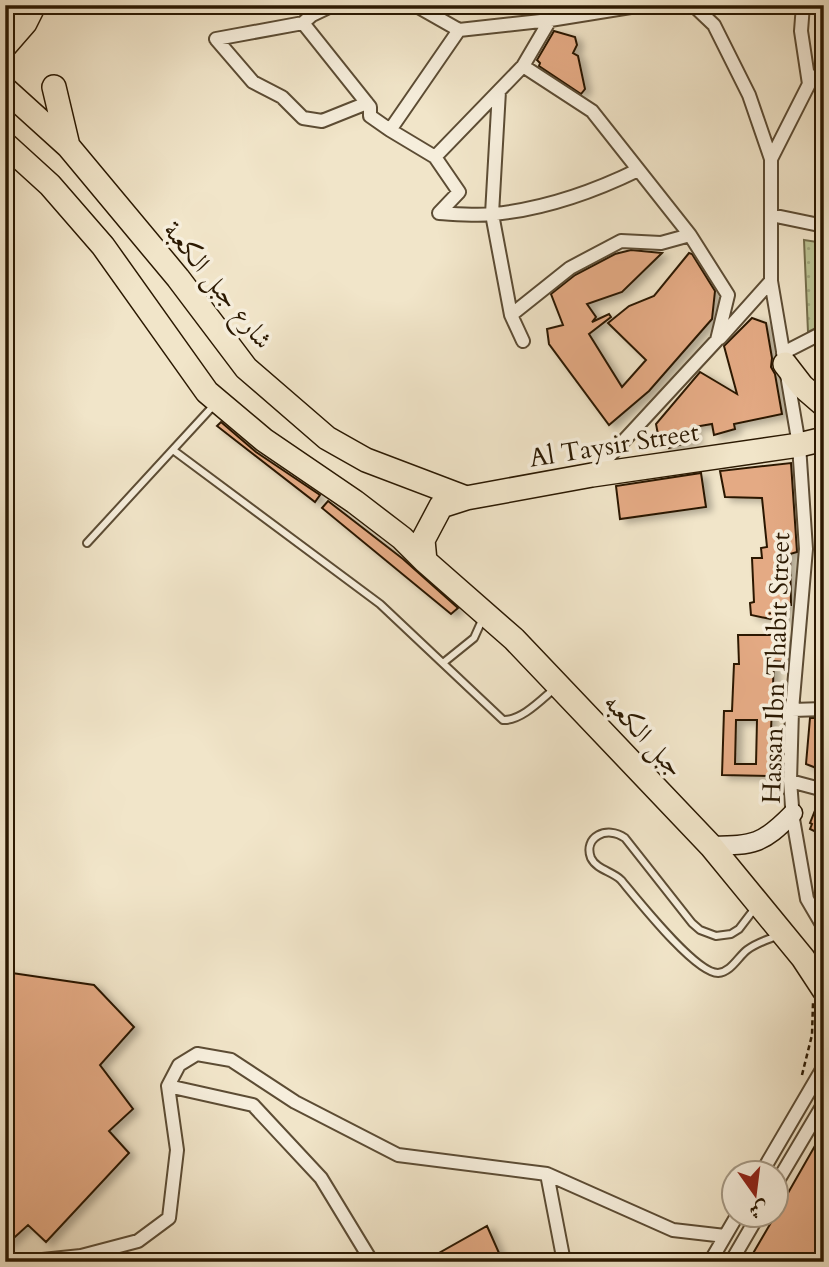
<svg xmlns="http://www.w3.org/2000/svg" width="829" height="1267" viewBox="0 0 829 1267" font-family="Cardo,Amiri,serif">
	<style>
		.grass { fill: url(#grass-dots); stroke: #746e4c; stroke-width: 2 }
		.building { fill: #e4aa84; stroke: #2b1902; stroke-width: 2; fill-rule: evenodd; filter: url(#shadow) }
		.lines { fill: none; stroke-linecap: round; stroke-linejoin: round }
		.lane-casing { stroke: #5c4c34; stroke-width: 10 }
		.street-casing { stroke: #5c4c34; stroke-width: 16 }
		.secondary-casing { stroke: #2b1902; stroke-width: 21 }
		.highway-casing { stroke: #2b1902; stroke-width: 26 }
		.path { stroke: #2b1902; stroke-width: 2.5; stroke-dasharray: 5 3.5; stroke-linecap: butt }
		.lane { stroke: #f6eedc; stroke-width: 6 }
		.street { stroke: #f6eedc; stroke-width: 12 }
		.secondary { stroke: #f6eedc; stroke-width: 18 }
		.highway { stroke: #f1e5c9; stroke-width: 23 }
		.labels { text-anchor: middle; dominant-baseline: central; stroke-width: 7; stroke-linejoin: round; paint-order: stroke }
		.street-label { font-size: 26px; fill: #2b1902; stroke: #f6eedc }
	</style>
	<defs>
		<pattern id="grass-dots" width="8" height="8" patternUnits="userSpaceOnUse" patternTransform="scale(1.75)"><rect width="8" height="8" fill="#bcc495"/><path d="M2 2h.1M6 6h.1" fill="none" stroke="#a2a87f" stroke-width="1.8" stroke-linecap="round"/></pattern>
		<filter id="shadow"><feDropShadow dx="6" dy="3.5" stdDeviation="3.5" flood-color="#0004"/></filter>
	</defs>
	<rect width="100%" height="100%" fill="#f1e5c9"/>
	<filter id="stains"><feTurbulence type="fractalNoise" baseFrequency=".00286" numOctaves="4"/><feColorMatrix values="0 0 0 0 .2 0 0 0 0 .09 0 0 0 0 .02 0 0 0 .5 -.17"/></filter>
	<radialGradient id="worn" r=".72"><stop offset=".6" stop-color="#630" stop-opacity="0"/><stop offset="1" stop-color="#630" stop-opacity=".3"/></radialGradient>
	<path class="grass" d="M804,240L824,243V324L808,332Z"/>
	<path class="building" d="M554,31L575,37L577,45L573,53L578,56L585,89L581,94L539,66L540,63L537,60Z
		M631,250L662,253L622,292L587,304L596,317L592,322L609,314L611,317L589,334L622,387L646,360L608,323L629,306L654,296L689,253L692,254L715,291L712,319L649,391L609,425L549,344L547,329L563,325L551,294L575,275L615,254Z
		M752,318L766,323L772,358L771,367L775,374L782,414L734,424L735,429L714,435L712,424L694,427L696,440L669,448L668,443L660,445L656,424L700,372L737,394L724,346Z
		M221,422L256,452L320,495L315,502L217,426Z
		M791,463L797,552L790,554L791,605H785V622L751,615L750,603L754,602L752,558H762L761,548L767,547L762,498L725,497L720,471Z
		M701,473L706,507L620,519L616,486Z
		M328,501L403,559L458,608L451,614L322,508Z
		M738,635H786V662L774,661L769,776L722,775L724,711H732L734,664H739ZM736,720H757L756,764H735Z
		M810,718H824V771L806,764Z
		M820,798L824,799V836L810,829L812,824L810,823Z
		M5,972L94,985L134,1027L100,1065L133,1109L109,1131L129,1153L46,1242L28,1225L5,1246Z
		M824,1130V1262H748L776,1214Z
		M487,1226L503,1262H423Z"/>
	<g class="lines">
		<g class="lane-casing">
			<path id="lane" d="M173,450L380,604L503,720C521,721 541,700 554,689
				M87,543L214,405
				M443,663L474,638L483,618
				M755,908L739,929L731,934L716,936L700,930L692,923L625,838C607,825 583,837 591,858C597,870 612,871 621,880C637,899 695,973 718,973C731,972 738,957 747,950C756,943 766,940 777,936"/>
		</g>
		<g class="street-casing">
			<path id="street" d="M415,5L459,30L550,20L643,5
				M693,5L714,25L749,95L771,159
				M803,5L801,31L809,84
				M550,20L523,66L592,111L690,235
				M303,23L370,107V116L390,130L459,30
				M216,39L253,82L282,97L303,118L322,121L367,103
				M216,39L303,23L312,15L333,5
				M824,68L809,84L771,159V281L799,445L806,549L792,710L790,781L793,819L807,899L824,928
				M499,91L492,214L511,315L523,341
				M390,130L435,157L523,66
				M435,157L459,192L439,213
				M439,213C457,214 476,216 494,214C544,209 593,192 638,170
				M771,215L824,226
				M511,315L570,268L621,241L661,243L690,235L728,295L717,340L593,474
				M720,338L771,281
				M783,353L824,332
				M792,710L824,709
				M790,781L824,790
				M168,1086L253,1105L321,1178L372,1262
				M762,1172L824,1066
				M776,1184L824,1103
				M23,1262L81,1256L138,1241L169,1218L177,1150L168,1086L179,1065L197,1054L231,1060L295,1102L398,1155L547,1174
				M564,1262L547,1174L673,1230L725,1236
				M710,1262L738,1214
				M731,1262L759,1214"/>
		</g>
		<g class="secondary-casing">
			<path id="secondary" d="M711,846C754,845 762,845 793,813"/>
		</g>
		<g class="highway-casing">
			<path id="highway" d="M5,12L9,5
				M5,46L25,23L34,5
				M54,87L68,146
				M5,89L68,146L178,278L246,368L327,438L366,460L466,498
				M5,144L50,185L103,246L207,392L264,440L355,502L402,538L425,561L514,639L711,846L803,958L824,990
				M785,364L802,386L824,405
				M425,561L423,540L441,506L466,498L592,475L799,445L824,439"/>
		</g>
		<path class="path" d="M802,1075L812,1035L813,1003"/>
		<use href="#lane" class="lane"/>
		<use href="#street" class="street"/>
		<use href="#secondary" class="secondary"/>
		<use href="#highway" class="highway"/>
	</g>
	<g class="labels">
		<g class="street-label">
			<text transform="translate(218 285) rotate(51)">شارع جبل الكعبة</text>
			<text transform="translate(614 445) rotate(-9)">Al Taysir Street</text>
			<text transform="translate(776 668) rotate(-88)">Hassan Ibn Thabit Street</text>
			<text transform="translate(644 735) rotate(47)">جبل الكعبه</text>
		</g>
	</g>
	<rect width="829" height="1267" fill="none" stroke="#f1e5c9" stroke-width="28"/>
	<rect x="7" y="7" width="815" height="1253" fill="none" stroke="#2b1902" stroke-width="3.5"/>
	<rect x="14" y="14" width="801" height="1239" fill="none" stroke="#2b1902" stroke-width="2"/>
	<g transform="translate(755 1194) rotate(166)"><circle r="33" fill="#f6eedc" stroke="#a59985" stroke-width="2"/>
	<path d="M0-5L12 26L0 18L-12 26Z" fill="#8f2418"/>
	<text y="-10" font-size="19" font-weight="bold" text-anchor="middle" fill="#2b1902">ش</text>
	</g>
	<rect width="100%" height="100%" filter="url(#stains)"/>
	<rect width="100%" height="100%" fill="url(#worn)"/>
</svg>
